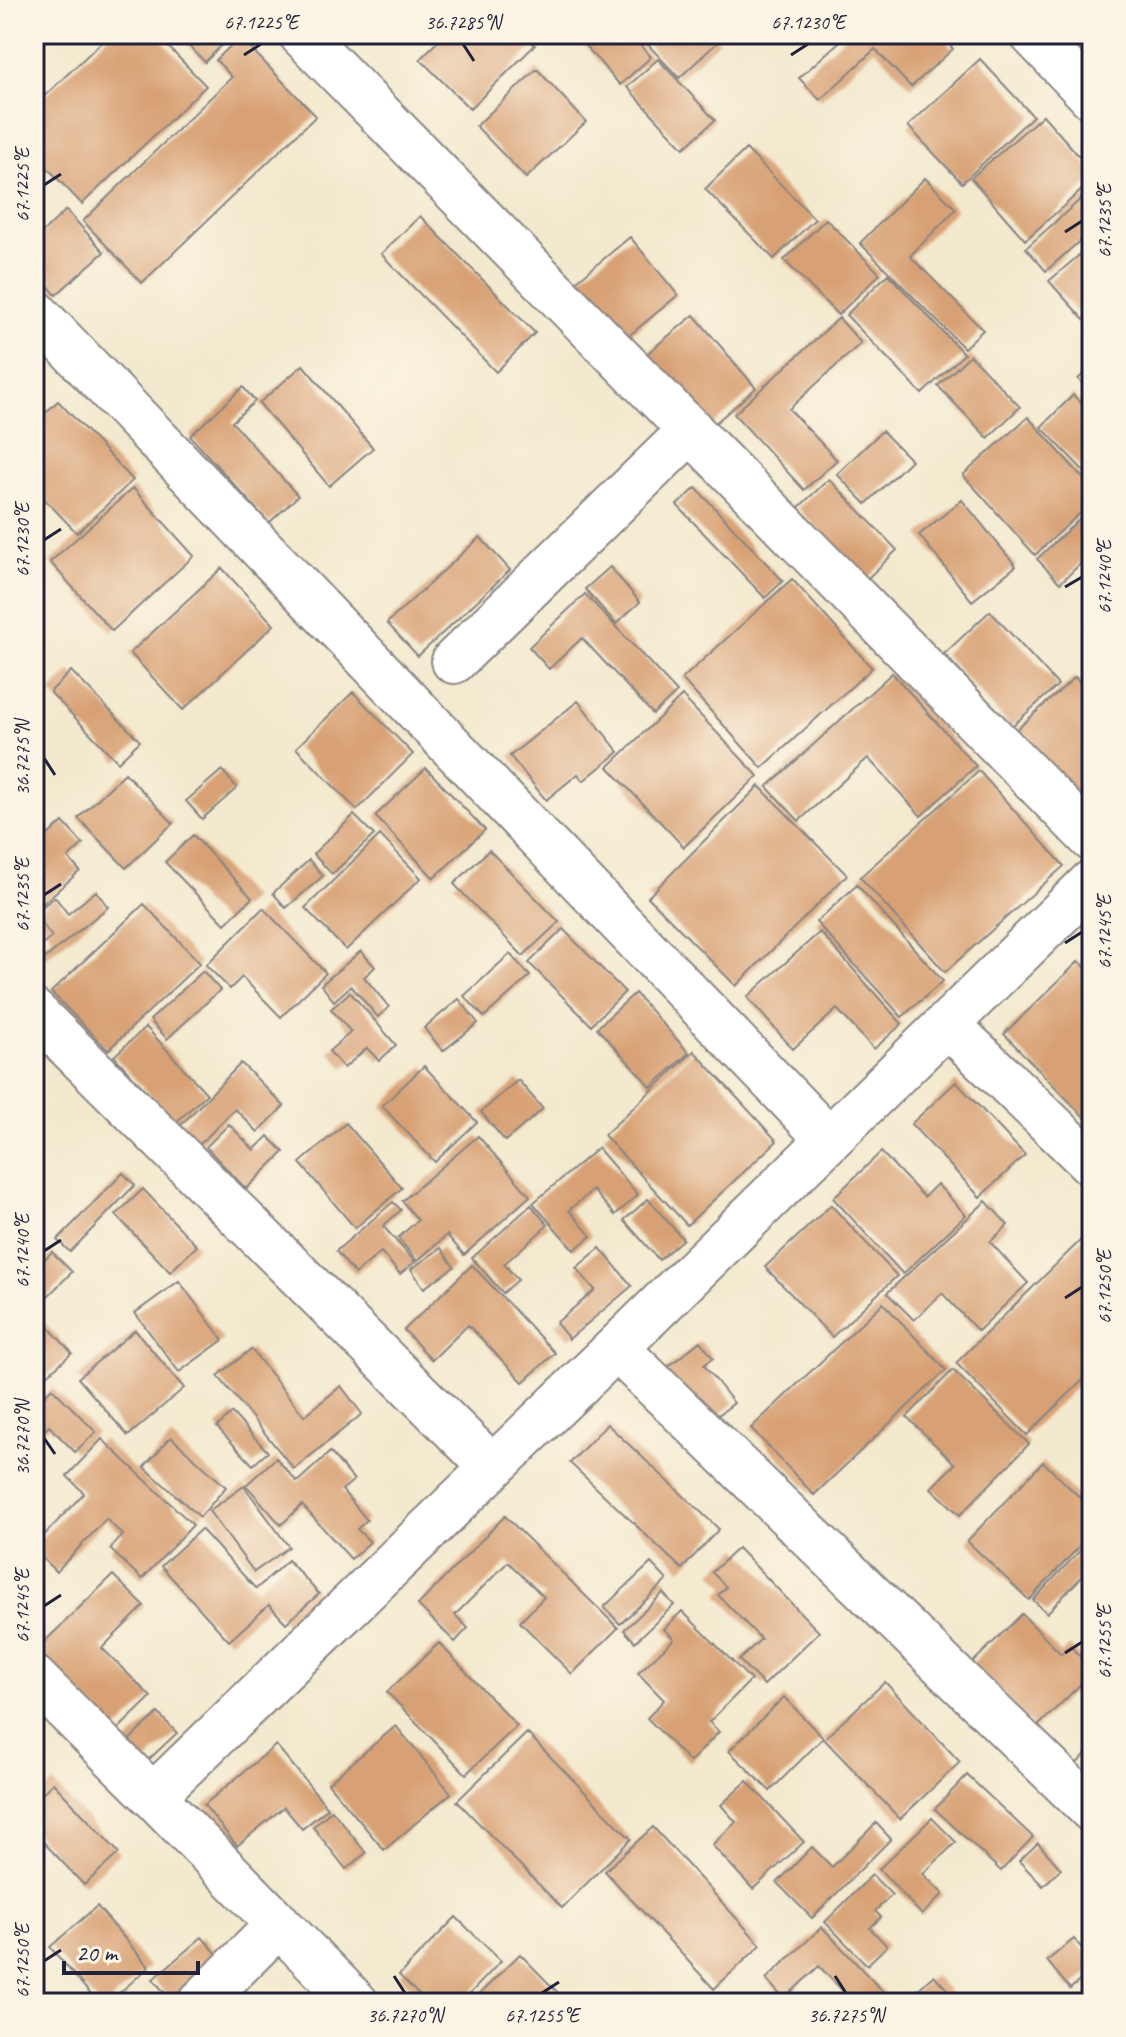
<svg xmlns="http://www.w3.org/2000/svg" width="1126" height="2037" viewBox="0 0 1126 2037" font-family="Caveat,sans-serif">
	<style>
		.building { fill: #d8a174 }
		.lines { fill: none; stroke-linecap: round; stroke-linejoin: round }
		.minor-casing { stroke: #8a8684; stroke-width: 48 }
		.minor { stroke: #fff; stroke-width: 44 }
		.ticks { fill: none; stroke: #22223b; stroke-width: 3 }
		.neatline { fill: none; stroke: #22223b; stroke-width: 3 }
		.ticks-label { font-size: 20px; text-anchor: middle; fill: #22223b }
	</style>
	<rect width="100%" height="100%" fill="#fcf5e5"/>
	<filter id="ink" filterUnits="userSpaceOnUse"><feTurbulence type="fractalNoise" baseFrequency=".0125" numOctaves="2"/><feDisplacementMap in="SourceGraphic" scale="16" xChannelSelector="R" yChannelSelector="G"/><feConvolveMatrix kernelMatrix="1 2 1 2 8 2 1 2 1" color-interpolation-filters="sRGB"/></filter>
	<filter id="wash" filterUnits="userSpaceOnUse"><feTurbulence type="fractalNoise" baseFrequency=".006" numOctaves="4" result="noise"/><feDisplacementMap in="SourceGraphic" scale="32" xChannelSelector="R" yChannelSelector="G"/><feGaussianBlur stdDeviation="1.8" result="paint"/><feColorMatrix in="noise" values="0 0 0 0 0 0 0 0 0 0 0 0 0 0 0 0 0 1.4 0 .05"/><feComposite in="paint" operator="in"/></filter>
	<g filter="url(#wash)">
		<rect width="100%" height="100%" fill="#f3e9ce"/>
		<g id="blocks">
			<path class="building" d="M110,34H156L206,86L82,204L34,154V106Z
				M177,34H233L205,62Z
				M445,34H523L535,45L470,109L420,59Z
				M575,34H630L651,57L620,85Z
				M638,34H713L719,41L679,78Z
				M848,34H939L953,49L911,87L875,49L820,100L799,78Z
				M240,37L316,116L142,283L83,221L232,77L216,60Z
				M658,59L715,120L684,148L627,87Z
				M980,59L1033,116L962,183L908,126Z
				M537,69L586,122L526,178L476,126Z
				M1043,115L1092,171V181L1025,240L971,178Z
				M746,149L815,219L774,259L705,189Z
				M925,178L956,209L910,256L983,330L964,348L860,243Z
				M1092,189V230L1046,271L1026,248Z
				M66,210L104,252L56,295L34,270V228L40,235Z
				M420,216L535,333L496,372L381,254Z
				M826,219L880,274L838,315L784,260Z
				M630,237L678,295L620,343L571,286Z
				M1092,244V313L1084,320L1049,281Z
				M888,274L964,354L922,394L846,315Z
				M694,315L756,388L706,431L643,357Z
				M839,318L861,343L789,409L837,460L804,490L734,414Z
				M970,355L1020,407L988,438L938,386Z
				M303,365L373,448L329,486L259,403Z
				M1092,366V394L1078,379Z
				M243,387L255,401L232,422L298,496L269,523L190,436Z
				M1073,395L1092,414V479L1041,427Z
				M58,401L133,480L77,533L34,488V424Z
				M1028,417L1092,488V502L1035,555L963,475Z
				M882,431L911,460L866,504L837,474Z
				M829,479L897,550L867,579L798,508Z
				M133,488L194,556L112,631L50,562Z
				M696,488L783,581L765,598L677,505Z
				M962,500L1016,566L972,601L919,535Z
				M1092,507V553L1060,583L1037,559Z
				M480,537L510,570L418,656L387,623Z
				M610,567L640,602L616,624L585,589Z
				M222,568L274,625L183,710L130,653Z
				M792,579L872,668L762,768L682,679Z
				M585,594L677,692L653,714L582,638L549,669L529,647Z
				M990,611L1058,685L1011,727L944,654Z
				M71,671L140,741L118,762L50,692Z
				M892,673L976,766L921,816L868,758L799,821L767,787Z
				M1075,677L1092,696V760L1079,772L1092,786V819L1014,732Z
				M353,692L413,754L357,810L296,748Z
				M682,696L758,776L684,847L608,767Z
				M578,701L619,752L583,781L578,774L546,800L510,756Z
				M426,768L485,830L434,878L375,816Z
				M222,770L237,788L202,819L186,801Z
				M979,771L1064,866L945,972L860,877Z
				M125,773L173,823L126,868L78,818Z
				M759,786L847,875L736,986L648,897Z
				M354,815L374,835L332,874L313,854Z
				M63,822L83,844L68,858L80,871L42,904L34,895V847Z
				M193,835L252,898L225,924L165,862Z
				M380,835L421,878L346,950L305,908Z
				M489,850L559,922L523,956L454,884Z
				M309,860L323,876L286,908L273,893Z
				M857,885L943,981L902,1017L816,922Z
				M96,891L108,907L44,959L36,950L52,937L34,913L55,897L68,914Z
				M144,904L200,963L108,1050L51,992Z
				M263,908L326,973L281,1017L242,977L230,989L206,965Z
				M563,929L625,992L591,1025L529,963Z
				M820,932L902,1024L874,1049L837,1009L793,1049L747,997Z
				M361,951L375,967L364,977L389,1007L378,1017L351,986L334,1001L321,985Z
				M510,954L530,976L484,1017L464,996Z
				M1079,961L1092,974V1125L1004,1034Z
				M203,971L220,990L167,1039L150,1020Z
				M350,992L396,1045L379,1061L367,1048L344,1068L329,1051L351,1032L331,1009Z
				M635,993L689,1053L651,1087L597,1028Z
				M459,999L478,1023L443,1051L424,1028Z
				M146,1027L207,1094L175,1123L114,1056Z
				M694,1051L777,1141L687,1225L604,1135Z
				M241,1063L284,1106L258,1132L235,1109L198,1146L179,1127Z
				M424,1066L477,1122L435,1162L382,1106Z
				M518,1080L543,1109L505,1141L481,1112Z
				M956,1082L1025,1155L980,1197L911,1124Z
				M346,1123L402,1188L355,1228L300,1163Z
				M229,1124L254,1150L268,1136L284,1152L246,1189L206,1147Z
				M478,1136L530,1196L464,1255L447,1235L417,1261L398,1238L418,1220L402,1201Z
				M598,1148L638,1195L615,1215L593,1190L569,1210L591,1236L574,1250L533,1203Z
				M881,1152L924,1197L937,1184L966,1215L903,1274L833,1198Z
				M123,1173L135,1185L70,1252L57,1240Z
				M143,1189L197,1246L170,1272L116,1215Z
				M648,1199L683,1239L659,1260L624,1220Z
				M986,1201L1008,1225L990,1242L1028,1283L978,1331L942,1293L914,1320L887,1293Z
				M393,1202L401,1210L383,1226L415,1262L400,1274L381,1252L355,1274L336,1251Z
				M531,1205L548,1225L504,1264L518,1280L503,1293L472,1258Z
				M831,1205L897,1276L832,1337L765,1267Z
				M1092,1229V1371L1027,1435L956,1363Z
				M441,1248L454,1267L424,1288L411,1269Z
				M600,1248L632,1286L569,1339L556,1323L595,1290L576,1268Z
				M52,1252L72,1272L39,1305L34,1300V1270Z
				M472,1265L555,1353L523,1382L468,1325L432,1360L404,1330Z
				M179,1281L223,1340L179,1372L135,1313Z
				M883,1303L946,1370L814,1495L751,1428Z
				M34,1311L72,1353L34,1387Z
				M135,1330L184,1388L128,1436L78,1378Z
				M700,1341L713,1358L704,1365L734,1403L704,1426L662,1372Z
				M251,1349L304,1416L341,1386L362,1414L294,1469L218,1376Z
				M953,1370L1029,1444L960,1515L931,1488L955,1464L907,1417Z
				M52,1388L96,1432L75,1452L49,1426L34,1441V1406Z
				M232,1413L268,1452L253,1465L217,1427Z
				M607,1424L719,1529L682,1569L570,1463Z
				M171,1437L226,1487L200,1517L144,1467Z
				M102,1439L193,1525L142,1579L110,1549L123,1535L106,1519L56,1572L34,1550V1546L84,1493L67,1476Z
				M330,1452L354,1480L342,1490L367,1520L357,1529L370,1542L351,1559L302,1505L281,1525L246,1485L276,1458L297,1482Z
				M1043,1462L1092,1509V1533L1029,1600L967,1541Z
				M244,1486L289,1547L254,1572L209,1511Z
				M505,1516L618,1628L572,1674L520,1622L544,1597L508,1562L455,1615L468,1628L455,1642L418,1605Z
				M201,1529L256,1589L288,1560L319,1594L286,1623L269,1605L229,1641L161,1566Z
				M1092,1538V1566L1047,1613L1033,1600Z
				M738,1548L819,1632L764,1685L739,1660L761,1639L718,1595L726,1587L712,1572Z
				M651,1563L667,1580L620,1624L604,1607Z
				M113,1575L144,1606L102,1648L151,1697L117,1730L37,1649Z
				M663,1593L674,1605L635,1642L624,1630Z
				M682,1611L751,1680L709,1722L719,1732L690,1762L647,1718L664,1700L638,1673L674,1639L664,1629Z
				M1022,1614L1061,1654L1070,1646L1092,1669V1673L1035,1729L972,1663Z
				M439,1643L517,1726L466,1774L387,1692Z
				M885,1682L960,1762L900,1819L824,1739Z
				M784,1697L823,1738L770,1791L729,1751Z
				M158,1713L177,1733L145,1763L126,1743Z
				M396,1726L451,1793L384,1850L328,1783Z
				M527,1733L631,1839L562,1908L457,1801Z
				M276,1745L328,1808L302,1829L284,1807L237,1846L204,1805Z
				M1092,1748V1781L1076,1764Z
				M967,1775L1033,1837L1001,1871L935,1809Z
				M747,1781L804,1842L753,1889L712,1845L736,1822L721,1805Z
				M53,1783L119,1853L84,1885L34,1832V1801Z
				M332,1810L366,1853L346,1869L313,1827Z
				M932,1818L956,1842L923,1874L943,1894L922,1915L879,1869Z
				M876,1823L891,1839L812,1918L777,1883L812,1847L832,1867Z
				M653,1827L761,1945L714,1989L605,1871Z
				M1038,1843L1061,1869L1043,1886L1019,1861Z
				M872,1875L892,1895L875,1911L881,1917L870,1928L887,1946L867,1965L825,1922Z
				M97,1906L149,1967L108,2003H98L50,1947Z
				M456,1917L501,1961L461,2003H427L399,1975Z
				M822,1927L886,1995L879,2003H854L819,1966L784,1999L766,1979Z
				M202,1937L225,1963L178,2003H173L153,1979Z
				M1074,1939L1092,1960V1970L1070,1989L1047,1961Z
				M520,1954L563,1998L558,2003H470Z
				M934,1975L951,1994L941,2003H903Z"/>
		</g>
	</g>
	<g filter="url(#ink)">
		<use href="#blocks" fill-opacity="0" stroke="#8a8684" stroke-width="2"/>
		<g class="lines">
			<g class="minor-casing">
				<path id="minor" d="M301,34L1092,839
					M1032,34L1092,97
					M34,311L828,1139
					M454,661L691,430
					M34,1012L492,1467
					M947,1024L1092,1164
					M616,1348L1092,1810
					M34,1678L153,1796L356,2003
					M153,1796L616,1348L1092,882
					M200,2003L279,1924"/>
			</g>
			<use href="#minor" class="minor"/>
		</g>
	</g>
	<path class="ticks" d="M463,44L474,61M244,55L261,44M791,55L808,44M44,185L61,174M1065,232L1082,221M44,540L61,529M1065,587L1082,577M44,758L55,775M44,895L61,884M1065,943L1082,932M44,1251L61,1240M1065,1298L1082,1287M44,1438L55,1454M44,1606L61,1595M1065,1653L1082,1642M44,1961L61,1950M394,1976L405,1993M835,1976L846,1993M542,1993L559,1982"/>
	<rect width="1126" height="2037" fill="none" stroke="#fcf5e5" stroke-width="88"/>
	<path d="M64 1961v12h134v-12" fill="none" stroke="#22223b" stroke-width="4"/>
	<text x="76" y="1961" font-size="24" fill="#22223b" stroke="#fcf5e5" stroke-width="6" paint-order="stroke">20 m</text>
	<rect x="44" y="44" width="1038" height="1949" class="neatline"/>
	<g class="ticks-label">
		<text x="261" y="29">67.1225°E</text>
		<text x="463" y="29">36.7285°N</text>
		<text x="808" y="29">67.1230°E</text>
		<text transform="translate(22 185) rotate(-90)" y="7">67.1225°E</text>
		<text transform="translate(1104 221) rotate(-90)" y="7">67.1235°E</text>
		<text transform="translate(22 540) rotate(-90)" y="7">67.1230°E</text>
		<text transform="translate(1104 577) rotate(-90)" y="7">67.1240°E</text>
		<text transform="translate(22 758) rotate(-90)" y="7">36.7275°N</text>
		<text transform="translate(22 895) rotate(-90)" y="7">67.1235°E</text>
		<text transform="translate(1104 932) rotate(-90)" y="7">67.1245°E</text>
		<text transform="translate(22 1251) rotate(-90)" y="7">67.1240°E</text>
		<text transform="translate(1104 1287) rotate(-90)" y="7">67.1250°E</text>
		<text transform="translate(22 1438) rotate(-90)" y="7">36.7270°N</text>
		<text transform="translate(22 1606) rotate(-90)" y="7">67.1245°E</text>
		<text transform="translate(1104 1642) rotate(-90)" y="7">67.1255°E</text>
		<text transform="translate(22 1961) rotate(-90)" y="7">67.1250°E</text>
		<text x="405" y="2022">36.7270°N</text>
		<text x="542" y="2022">67.1255°E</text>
		<text x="846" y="2022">36.7275°N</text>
	</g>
</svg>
